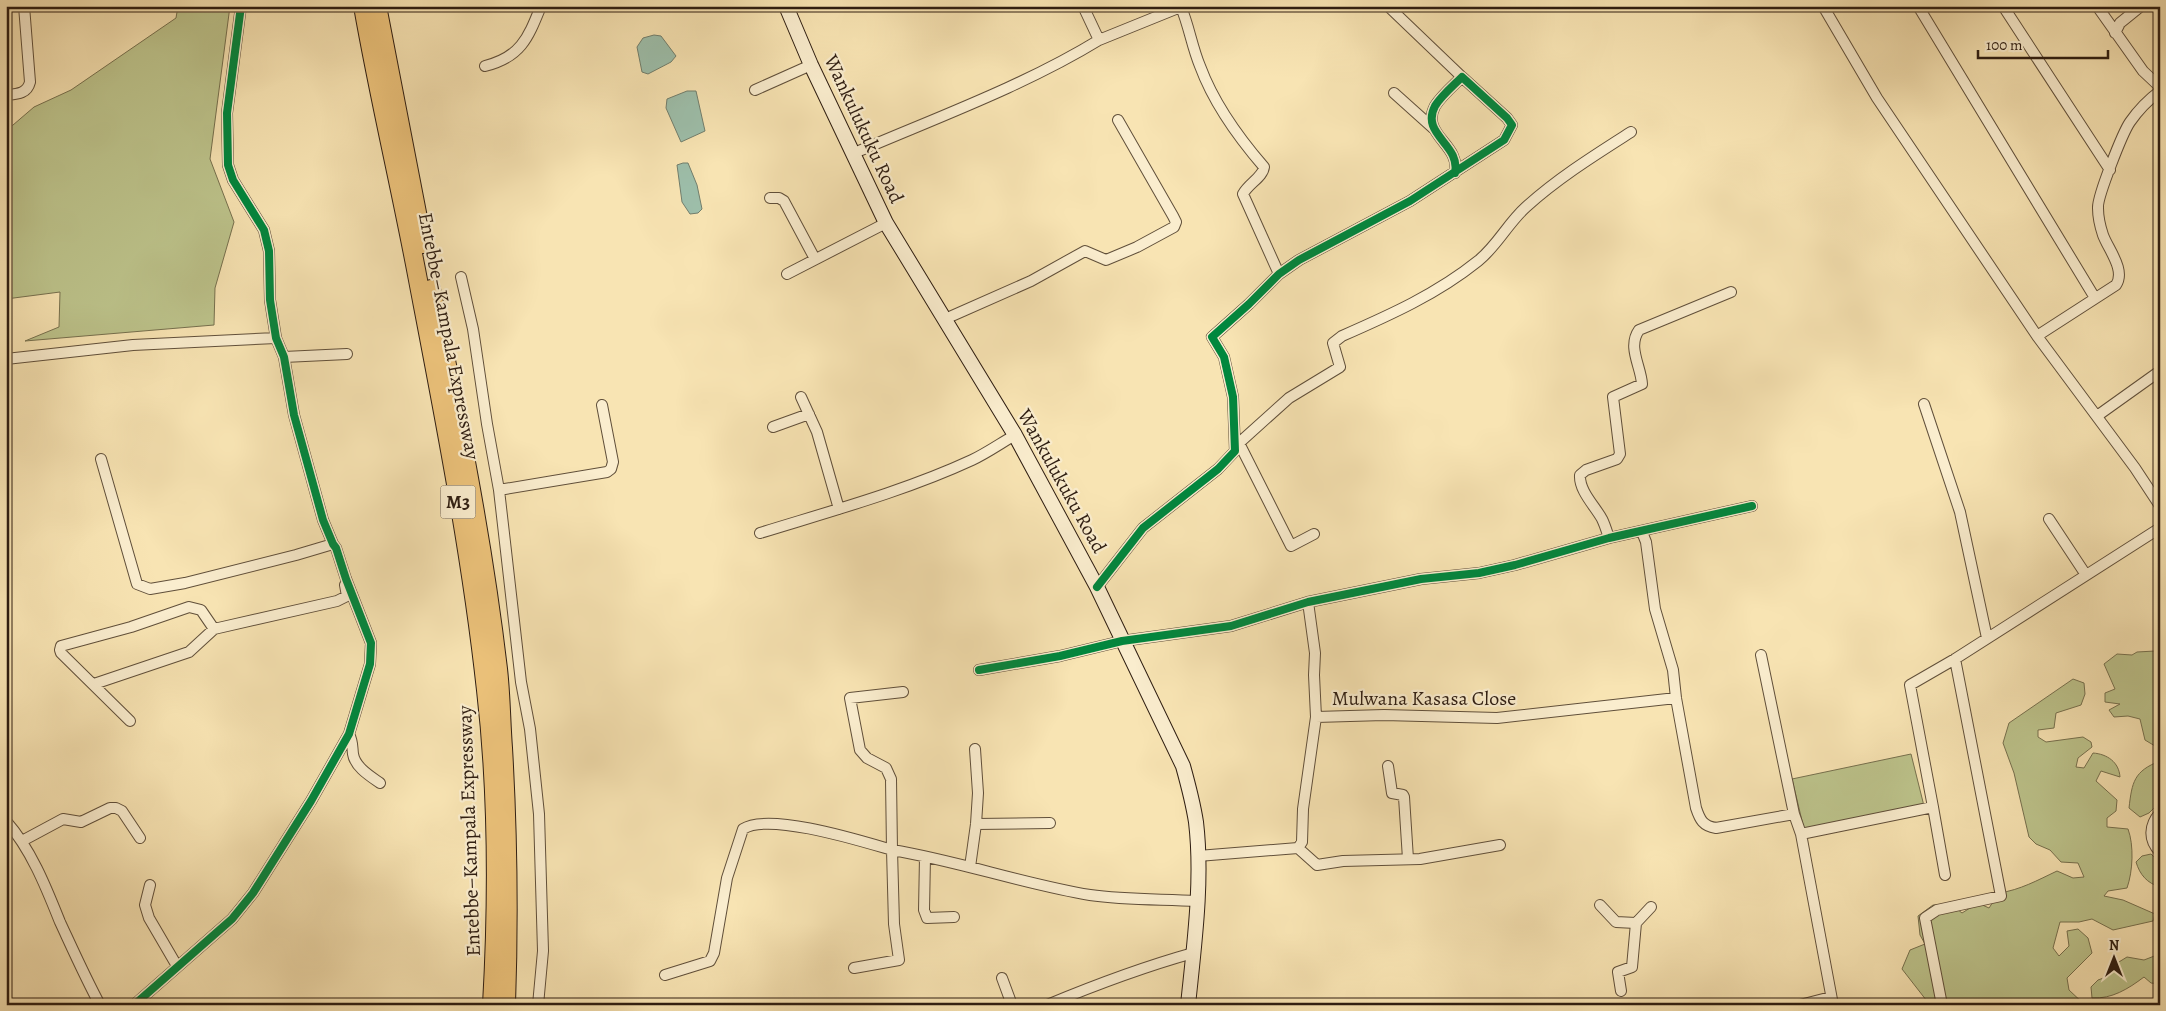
<svg xmlns="http://www.w3.org/2000/svg" width="2166" height="1011" viewBox="0 0 2166 1011" font-family="Alegreya,serif">
	<style>
		.green { fill: #bdc48c; stroke: #76704e }
		.water { fill: #9dbfab; stroke: #717e6d }
		.lines { fill: none; stroke-linecap: round; stroke-linejoin: round }
		.street-casing { stroke: #604f3a; stroke-width: 12 }
		.secondary-casing { stroke: #2e1d11; stroke-width: 16 }
		.highway-casing { stroke: #2e1d11; stroke-width: 20 }
		.street { stroke: #faedce; stroke-width: 10 }
		.secondary { stroke: #faedce; stroke-width: 14 }
		.highway { stroke: #ecc27a; stroke-width: 18 }
		.cycleway-casing { stroke: #faedce; stroke-width: 11 }
		.cycleway { stroke: #00873e; stroke-width: 8 }
		.labels { text-anchor: middle; dominant-baseline: central; stroke-width: 4.5; stroke-linejoin: round; paint-order: stroke }
		.shield { fill: #faedce; stroke: #6b5b4a; stroke-width: 1 }
		.shield-label { font-size: 19px; font-weight: bold; fill: #2e1d11 }
		.street-label { font-size: 20px; fill: #2e1d11; stroke: #faedce }
	</style>
	<rect width="100%" height="100%" fill="#f8e4b3"/>
	<filter id="stains"><feTurbulence type="fractalNoise" baseFrequency=".004" numOctaves="4"/><feColorMatrix values="0 0 0 0 .2 0 0 0 0 .09 0 0 0 0 .02 0 0 0 .5 -.17"/></filter>
	<radialGradient id="worn" r=".72"><stop offset=".6" stop-color="#630" stop-opacity="0"/><stop offset="1" stop-color="#630" stop-opacity=".3"/></radialGradient>
	<path class="green" d="M178,6H230L210,159L234,222L215,288L214,325L25,341L59,327L60,292L6,299V131L34,107L71,90L176,18Z
		M2155,651L2160,659V749L2145,740L2140,719L2128,716L2114,717L2109,710L2120,704L2105,702V693L2115,689L2104,664L2117,654L2132,655L2137,652Z
		M2073,679L2084,683L2085,694L2081,705L2056,713L2054,728L2038,730V737L2046,742L2083,737L2091,742L2092,747L2078,758L2076,767L2084,768L2093,753C2107,754 2119,762 2120,777L2101,771L2096,781L2117,800L2116,811L2107,818V827L2128,829C2134,845 2133,871 2127,888L2108,891L2104,896L2123,900L2155,914L2153,921L2113,930L2092,919L2079,922H2060L2053,948L2059,956L2069,946L2067,931L2078,929L2088,938L2092,953L2067,978L2069,990L2085,1005H1930L1902,969L1910,950L1925,944L1920,935L1918,916L1933,905H1952L1962,913L1978,903L1989,908L1999,893C2020,890 2038,880 2057,871L2073,878L2084,877L2078,863L2061,862L2050,850L2036,844L2029,837L2014,773L2003,743L2009,723Z
		M1911,754L1924,806L1804,829L1792,779Z
		M2160,761V802L2149,813L2140,817L2129,808C2132,782 2134,771 2160,761Z
		M2151,854L2160,863V887C2147,883 2140,875 2136,862L2142,856Z
		M2157,955L2160,956V984L2151,983L2144,977C2128,989 2112,999 2092,998L2091,987L2098,980L2109,976L2114,965L2127,957L2144,960Z"/>
	<path class="water" d="M654,35L661,36L676,56L671,62L648,74L642,72L637,47L643,38Z
		M687,91H696L705,131L681,142L666,108L667,99Z
		M683,163H688L697,185L702,209L698,213L690,214L682,202L677,165Z"/>
	<g class="lines">
		<g class="street-casing">
			<path id="street" d="M1083,6L1099,40L1183,6
				M1823,6L1877,98L2037,336L2135,468L2160,506
				M1918,6L2095,298
				M2003,6L2110,170
				M2097,6L2143,71L2160,87
				M1181,7C1189,26 1192,47 1200,66C1214,104 1238,137 1264,167C1263,177 1248,184 1243,194L1279,274
				M1391,9L1462,77
				M2115,33L2120,23L2141,6
				M485,66C521,57 528,38 541,6
				M755,90L811,65
				M1394,93L1433,128
				M6,95C17,94 27,94 30,82L24,6
				M852,154C933,119 1024,86 1099,40
				M770,198H779L784,201L815,259
				M787,274L886,223
				M461,277L473,329L487,424L499,490L521,682L530,729L539,814L543,951L538,1005
				M945,319L1031,281L1085,251L1106,260L1137,247L1174,227L1176,222L1173,216L1118,120
				M2037,336L2116,285C2126,270 2108,249 2103,235C2100,226 2098,217 2098,208C2097,197 2123,132 2130,122C2139,109 2148,100 2160,91
				M284,357L347,354
				M6,359L133,345L276,338
				M801,397L817,432L839,509
				M1924,404L1960,512L1987,638
				M2097,416L2160,371
				M773,427L809,414
				M1239,443L1291,546L1314,534
				M1236,450L1239,443L1289,398L1340,367L1333,343L1342,336C1390,315 1437,294 1478,261C1497,246 1508,223 1526,207C1558,178 1595,155 1631,132
				M101,459L137,584L150,589L185,583L296,555L333,544
				M499,490L607,472L611,469L613,462L602,405
				M2049,519L2086,575
				M1642,532L1646,542L1655,609L1673,670L1676,698L1696,808C1700,820 1703,826 1716,828L1794,814
				M760,533C831,511 905,491 972,460C987,453 1001,443 1015,435
				M1609,538C1607,532 1605,525 1602,519C1595,506 1579,491 1580,475L1586,470L1617,459L1620,454L1613,397L1642,384C1641,366 1627,347 1639,330L1731,292
				M1097,587L1143,528L1218,469L1235,451L1233,397L1224,357L1212,337L1249,304L1279,274L1299,260L1410,201L1504,140L1512,125L1507,118L1462,77C1453,86 1442,95 1435,106C1420,135 1461,144 1455,173
				M1308,602L1315,653L1314,675L1316,717
				M1761,655L1794,814L1801,834L1833,1005
				M979,670L1060,656L1122,641L1231,626L1308,602L1421,579L1479,573L1515,565L1609,538L1752,506
				M94,684L189,652L214,629
				M903,692L850,698L860,750L867,758L886,768L891,779L892,850C959,861 1023,884 1090,895C1125,900 1161,899 1197,901
				M130,721L61,653L60,650L61,646L131,627L189,607L201,610L214,629L337,601L347,596L345,585
				M349,734C353,742 352,746 353,754C355,767 370,776 380,783
				M1388,766L1392,793L1403,795L1404,797L1408,859
				M1933,807L1945,875
				M2160,813C2149,825 2148,840 2160,852
				M6,821C31,849 46,887 60,922C73,950 85,977 100,1005
				M976,824L1050,823
				M1801,834L1933,807L1910,685L1955,659L2160,528
				M22,841L63,819L81,822L110,808H116L122,811L140,838
				M1298,848L1302,842L1303,809L1316,717L1384,715L1497,718L1676,698
				M1298,848L1317,865L1343,861L1420,859L1500,845
				M1198,856L1298,848
				M925,857L924,910L927,918L954,917
				M970,867L976,824L978,793L975,749
				M150,885L145,905L149,918L177,966
				M1600,905L1616,922L1636,923
				M665,975L710,961L714,953L727,878L743,829C769,812 861,841 892,850L894,924L899,960L854,968
				M1002,978L1012,1005
				M1621,991L1618,972L1632,967L1636,923L1651,907
				M134,1005L232,919L253,893L311,801L349,734L370,664L371,643L346,579L336,548L333,544L323,520L294,415L284,357L276,338L270,300L269,251L264,230L233,180L228,165L227,113L241,6
				M1047,1005C1095,985 1143,967 1193,953
				M1800,1005L1831,997
				M1942,1005L1925,918L1937,910L2001,896L1955,659"/>
		</g>
		<g class="secondary-casing">
			<path id="secondary" d="M786,6L811,65L886,223L1015,435L1097,587L1183,766C1188,784 1193,803 1196,822C1203,881 1194,946 1188,1005"/>
		</g>
		<g class="highway-casing">
			<path id="highway" d="M363,6C379,98 401,189 418,280C444,416 471,553 486,690C498,794 498,900 492,1005
				M377,6L423,244
				M431,289C458,415 483,541 498,669C501,695 501,722 503,748C508,834 509,919 506,1005"/>
		</g>
		<use href="#street" class="street"/>
		<use href="#secondary" class="secondary"/>
		<use href="#highway" class="highway"/>
		<g class="cycleway-casing">
			<path id="cycleway" d="M1097,587L1143,528L1218,469L1235,451L1233,397L1224,357L1212,337L1249,304L1279,274L1299,260L1410,201L1504,140L1512,125L1507,118L1462,77C1453,86 1442,95 1435,106C1420,135 1461,144 1455,173
				M979,670L1060,656L1122,641L1231,626L1308,602L1421,579L1479,573L1515,565L1609,538L1752,506
				M134,1005L232,919L253,893L311,801L349,734L370,664L371,643L346,579L336,548L333,544L323,520L294,415L284,357L276,338L270,300L269,251L264,230L233,180L228,165L227,113L241,6"/>
		</g>
		<use href="#cycleway" class="cycleway"/>
	</g>
	<g class="labels">
		<rect class="shield" x="440.5" y="485.5" width="35" height="33" rx="4"/>
		<g class="shield-label">
			<text x="458" y="502">M3</text>
		</g>
		<g class="street-label">
			<text transform="translate(864 129) rotate(65)">Wankulukuku Road</text>
			<text transform="translate(449 336) rotate(79)">Entebbe–Kampala Expressway</text>
			<text transform="translate(1062 481) rotate(61)">Wankulukuku Road</text>
			<text x="1424" y="698">Mulwana Kasasa Close</text>
			<text transform="translate(469 831) rotate(-92)">Entebbe–Kampala Expressway</text>
		</g>
	</g>
	<rect width="2166" height="1011" fill="none" stroke="#f8e4b3" stroke-width="25"/>
	<rect x="8" y="8" width="2151" height="996" fill="none" stroke="#2e1d11" stroke-width="2.5"/>
	<rect x="12" y="12" width="2141" height="986" fill="none" stroke="#2e1d11"/>
	<g transform="translate(2114 958)" stroke="#faedce" stroke-width="4" paint-order="stroke">
	<path d="M0-4L9 19L0 12L-9 19Z" fill="#2e1d11"/>
	<text y="-8" font-size="14" font-weight="bold" text-anchor="middle" fill="#2e1d11">N</text>
	</g>
	<path d="M1978 50v8h130v-8" fill="none" stroke="#2e1d11" stroke-width="2.5"/>
	<text x="1986" y="50" font-size="15" fill="#2e1d11" stroke="#faedce" stroke-width="4" paint-order="stroke">100 m</text>
	<rect width="100%" height="100%" filter="url(#stains)"/>
	<rect width="100%" height="100%" fill="url(#worn)"/>
</svg>
